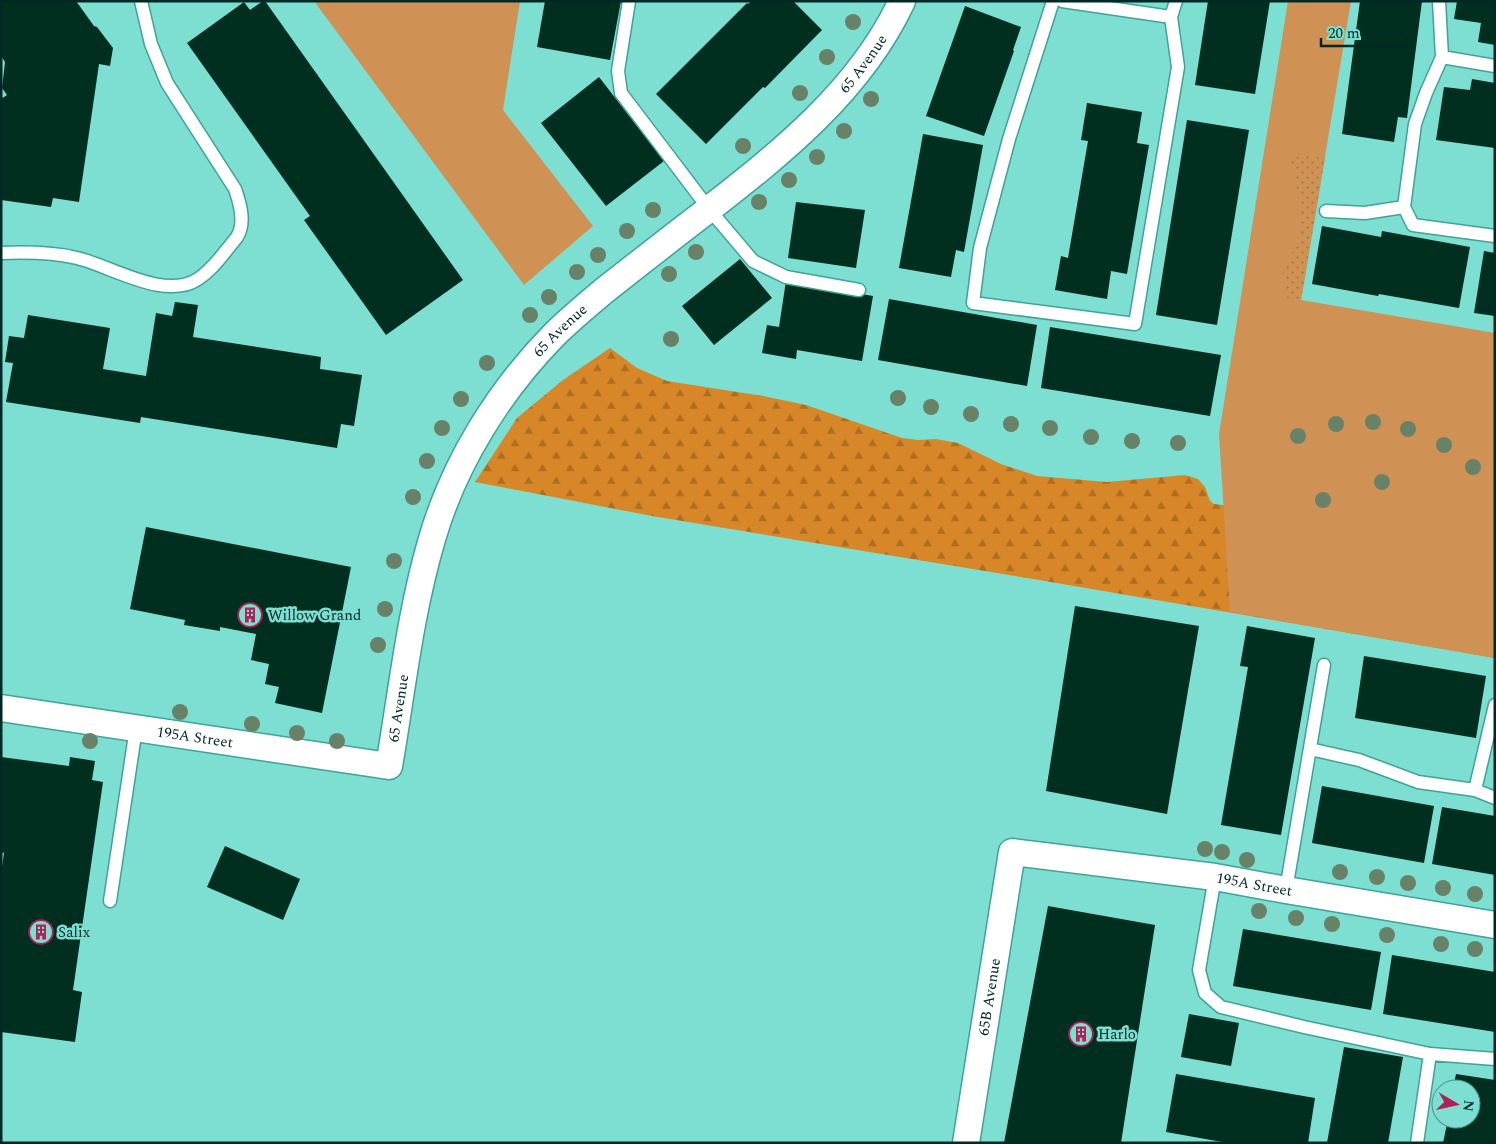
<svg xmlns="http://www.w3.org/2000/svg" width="1496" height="1144" viewBox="0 0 1496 1144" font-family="Spectral,serif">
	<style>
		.forest { fill: url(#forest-firs) }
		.park { fill: #cf9254 }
		.garden { fill: url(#garden-dots) }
		.building { fill: #002e1f }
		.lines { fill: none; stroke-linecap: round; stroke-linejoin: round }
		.service-casing { stroke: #3fa398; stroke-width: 15 }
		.minor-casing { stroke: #3fa398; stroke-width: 29 }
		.service { stroke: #fff; stroke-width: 12 }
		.minor { stroke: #fff; stroke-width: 26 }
		.tree { fill: #688268 }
		.labels { text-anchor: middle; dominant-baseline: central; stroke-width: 5; stroke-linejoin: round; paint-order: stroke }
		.street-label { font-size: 15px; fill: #002925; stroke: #7dded2 }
		.poi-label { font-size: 15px; fill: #002925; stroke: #7dded2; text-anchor: start }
	</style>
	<defs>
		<pattern id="forest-firs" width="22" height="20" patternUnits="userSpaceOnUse" patternTransform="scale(1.25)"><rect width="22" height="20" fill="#d88728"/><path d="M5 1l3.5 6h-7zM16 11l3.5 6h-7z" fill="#ad6e22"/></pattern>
		<pattern id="garden-dots" width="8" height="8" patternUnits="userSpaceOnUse" patternTransform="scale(1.25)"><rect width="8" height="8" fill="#cf9254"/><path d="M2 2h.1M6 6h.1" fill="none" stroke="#a67745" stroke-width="1.8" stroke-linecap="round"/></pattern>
	</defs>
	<rect width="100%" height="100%" fill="#7dded2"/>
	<path class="forest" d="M610,348L637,368L667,381L763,396L806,405L902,438L918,440L936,439L958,443L1001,464L1037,476L1107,482L1185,475L1198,479L1205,487L1210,501L1214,504L1223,505L1495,658L1033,579L652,516L475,482L517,418L563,380Z"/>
	<path class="park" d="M314,1H520L503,110L593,226L524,285Z
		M1288,1H1351L1301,300L1495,333V658L1230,612L1219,434Z"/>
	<path class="garden" d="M1304,154L1325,158L1301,300L1296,303L1289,300L1285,293L1282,276L1284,269L1293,252L1301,230L1302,220L1293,169L1290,165L1294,158Z"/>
	<path class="building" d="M1,1H76L94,26L97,27L113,48L110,66L99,64L79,202L53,198L51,207L1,200V99L7,95L2,88L5,62L1,56Z
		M263,1H265L463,280L386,335L304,220L310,216L187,43L244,2L250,10Z
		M545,1H621L610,60L537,47Z
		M751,1H793L822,30L765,88L763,87L706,144L656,94L747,3L748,4Z
		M1208,1H1270L1255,94L1195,85Z
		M1360,1H1422L1407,118L1398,117L1394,142L1342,134Z
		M1457,1H1495V45L1478,42L1481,23L1454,19Z
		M965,6L1021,27L1013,50L1014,51L984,136L926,116Z
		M599,77L664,161L606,206L541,123Z
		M1472,79L1495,83V148L1436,140L1444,87L1470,90Z
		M1087,103L1142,112L1137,143L1149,145L1127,274L1111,271L1107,299L1055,290L1061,256L1068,258L1088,141L1081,140Z
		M1187,120L1249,130L1217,325L1156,315Z
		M923,134L983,145L964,252L956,250L951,277L899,268Z
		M796,202L865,210L856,268L788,258Z
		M1322,226L1381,237L1382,231L1470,247L1459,308L1379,294L1378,296L1312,284Z
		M1484,251L1495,253V316L1474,313Z
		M740,259L772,298L714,345L682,306Z
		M786,281L873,296L862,361L797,350L796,359L762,353L767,325L779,327Z
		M889,299L1037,325L1027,386L878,360Z
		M175,302L198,305L193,337L321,357L320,369L362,375L354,426L341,424L337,448L141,417L140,423L6,402L13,363L5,362L9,336L24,338L28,315L110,328L103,369L146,376L156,313L172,316Z
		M1050,327L1221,355L1210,416L1041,388Z
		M146,527L351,567L322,713L275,703L279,687L265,684L269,664L251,660L256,634L220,627V631L184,625L185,620L130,609Z
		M1075,606L1199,626L1167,814L1046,791Z
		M1247,626L1315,638L1281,835L1221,825L1248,667L1240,666Z
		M1364,656L1486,676L1476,738L1355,718Z
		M1,757L69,766L70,757L95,761L92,780L103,782L73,990L82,992L75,1042L1,1032V874L4,853L1,852Z
		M1322,786L1434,806L1424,863L1312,843Z
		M1442,807L1495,816V875L1432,864Z
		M225,846L300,879L283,920L207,887Z
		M1048,906L1155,925L1121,1143H1004Z
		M1243,929L1381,952L1371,1010L1233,986Z
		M1392,955L1495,972V1032L1383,1014Z
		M1189,1014L1239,1023L1231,1066L1181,1057Z
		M1344,1047L1403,1057L1388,1143H1327Z
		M1176,1074L1315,1098L1308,1143H1228L1166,1132Z
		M1456,1074L1495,1080V1143H1443L1448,1119H1471V1089H1453Z"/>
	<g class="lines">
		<g class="service-casing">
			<path id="service" d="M629,1L618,71L621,93L709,209L753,261L786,277L859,290
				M1053,1L1009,139L980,248L973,303L1135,324L1178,67L1171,17
				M1062,1L1171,17L1176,1
				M1439,1L1442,57L1426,93L1415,124L1404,207L1413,225L1495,236
				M1442,57L1495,66
				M1326,211L1365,213L1404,207
				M1,253C27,252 52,252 77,258C111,266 165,301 198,279C209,272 217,262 225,252C229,247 233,242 237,237C246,223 240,203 235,189L167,83L151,44L141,1
				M1310,749L1359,760L1418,782L1475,790L1495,798
				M1475,790L1495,705
				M1215,877L1199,970L1205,993L1221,1007L1304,1027L1430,1054L1417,1143
				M1286,890L1324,665
				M110,901L136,728
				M1430,1054L1495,1059"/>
		</g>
		<g class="minor-casing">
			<g id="minor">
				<path id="s1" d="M1,708L389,766C402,691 410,613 432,539C454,463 499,391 554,335C570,319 587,305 605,290C638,264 671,238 704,213C780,154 860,91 902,1"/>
				<path id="s2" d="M966,1143L1012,852L1215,877L1286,890L1495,925"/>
			</g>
		</g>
		<use href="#service" class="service"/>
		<use href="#minor" class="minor"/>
	</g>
	<g class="tree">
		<circle cx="853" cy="22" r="8"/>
		<circle cx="827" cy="57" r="8"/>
		<circle cx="800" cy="93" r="8"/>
		<circle cx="871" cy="99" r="8"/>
		<circle cx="844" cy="131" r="8"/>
		<circle cx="743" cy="146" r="8"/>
		<circle cx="817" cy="157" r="8"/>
		<circle cx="789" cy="180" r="8"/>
		<circle cx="759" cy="202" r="8"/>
		<circle cx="653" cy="210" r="8"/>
		<circle cx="627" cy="231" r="8"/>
		<circle cx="696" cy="252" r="8"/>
		<circle cx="598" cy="255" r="8"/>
		<circle cx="577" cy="272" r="8"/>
		<circle cx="669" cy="274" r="8"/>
		<circle cx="549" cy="297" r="8"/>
		<circle cx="530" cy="315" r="8"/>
		<circle cx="671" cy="339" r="8"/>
		<circle cx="487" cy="363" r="8"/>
		<circle cx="898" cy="398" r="8"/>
		<circle cx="461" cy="399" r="8"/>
		<circle cx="931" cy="407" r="8"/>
		<circle cx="971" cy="414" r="8"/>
		<circle cx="1373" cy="422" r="8"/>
		<circle cx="1011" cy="424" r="8"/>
		<circle cx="1336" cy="424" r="8"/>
		<circle cx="442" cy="428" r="8"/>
		<circle cx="1050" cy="428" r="8"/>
		<circle cx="1408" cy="429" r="8"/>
		<circle cx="1298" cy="436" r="8"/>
		<circle cx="1091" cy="437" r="8"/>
		<circle cx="1132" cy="441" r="8"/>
		<circle cx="1178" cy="443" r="8"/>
		<circle cx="1444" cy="445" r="8"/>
		<circle cx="427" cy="461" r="8"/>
		<circle cx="1473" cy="467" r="8"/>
		<circle cx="1382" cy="482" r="8"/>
		<circle cx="413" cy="497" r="8"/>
		<circle cx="1323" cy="500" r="8"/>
		<circle cx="394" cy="561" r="8"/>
		<circle cx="385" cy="609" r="8"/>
		<circle cx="378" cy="645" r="8"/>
		<circle cx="180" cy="712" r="8"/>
		<circle cx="252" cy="724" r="8"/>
		<circle cx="297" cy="733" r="8"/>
		<circle cx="90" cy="741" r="8"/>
		<circle cx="337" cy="741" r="8"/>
		<circle cx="1205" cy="849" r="8"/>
		<circle cx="1222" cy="852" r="8"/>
		<circle cx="1247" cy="860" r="8"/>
		<circle cx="1340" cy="872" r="8"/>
		<circle cx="1377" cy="877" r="8"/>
		<circle cx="1408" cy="883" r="8"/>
		<circle cx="1443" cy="888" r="8"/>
		<circle cx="1475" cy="894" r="8"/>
		<circle cx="1259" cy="911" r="8"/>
		<circle cx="1296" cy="918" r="8"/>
		<circle cx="1332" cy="924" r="8"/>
		<circle cx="1387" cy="935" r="8"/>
		<circle cx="1441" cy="944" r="8"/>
		<circle cx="1475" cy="949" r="8"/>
	</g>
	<defs>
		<g id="building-ring" transform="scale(1.25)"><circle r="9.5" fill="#7dded2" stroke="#b02156" stroke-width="1.5"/><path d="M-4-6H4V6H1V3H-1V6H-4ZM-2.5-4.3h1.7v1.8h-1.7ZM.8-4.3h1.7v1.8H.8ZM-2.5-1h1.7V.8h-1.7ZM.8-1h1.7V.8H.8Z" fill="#b02156"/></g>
	</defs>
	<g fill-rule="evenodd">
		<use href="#building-ring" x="250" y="615"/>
		<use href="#building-ring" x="41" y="932"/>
		<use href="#building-ring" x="1081" y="1034"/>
	</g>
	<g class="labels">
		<g class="street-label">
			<text stroke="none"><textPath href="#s1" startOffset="1276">65 Avenue</textPath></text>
			<text stroke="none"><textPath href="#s1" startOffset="871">65 Avenue</textPath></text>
			<text stroke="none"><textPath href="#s1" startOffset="451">65 Avenue</textPath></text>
			<text stroke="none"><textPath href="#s1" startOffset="196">195A Street</textPath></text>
			<text stroke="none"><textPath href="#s2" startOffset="539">195A Street</textPath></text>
			<text stroke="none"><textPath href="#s2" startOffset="148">65B Avenue</textPath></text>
		</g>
		<g class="poi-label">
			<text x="268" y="615">Willow Grand</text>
			<text x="58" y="932">Salix</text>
			<text x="1098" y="1034">Harlo</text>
		</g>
	</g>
	<rect width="1496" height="1144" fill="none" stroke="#002925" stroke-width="5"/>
	<g transform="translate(1456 1104) rotate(99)"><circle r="24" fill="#7dded2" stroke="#4b968d"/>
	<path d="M0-4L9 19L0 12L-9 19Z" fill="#b02156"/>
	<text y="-8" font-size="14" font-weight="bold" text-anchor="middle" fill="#002925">N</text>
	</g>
	<path d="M1321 38v8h85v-8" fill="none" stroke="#002925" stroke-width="2.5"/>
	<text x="1328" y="38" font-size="15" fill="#002925" stroke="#7dded2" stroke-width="4" paint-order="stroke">20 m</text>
</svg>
